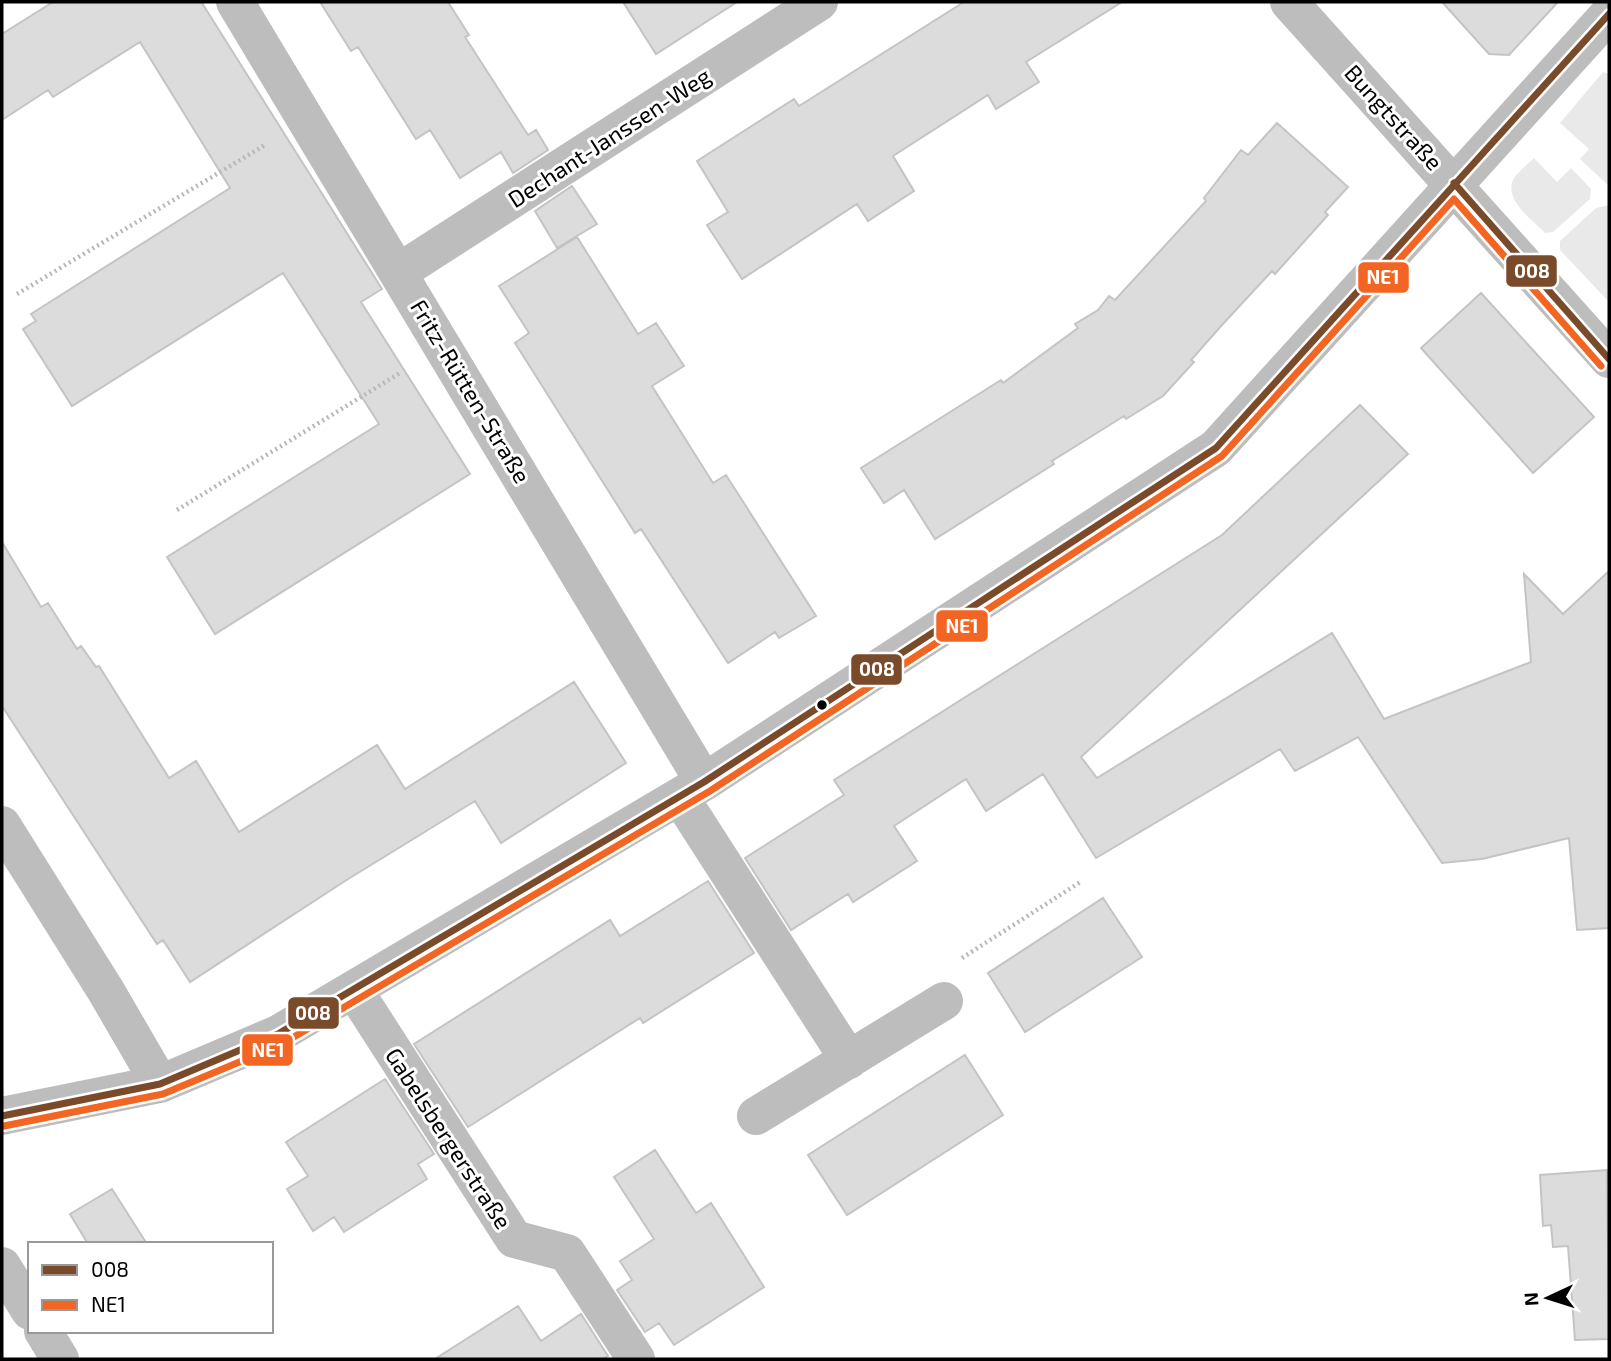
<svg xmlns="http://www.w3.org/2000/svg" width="1611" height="1361" viewBox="0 0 1611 1361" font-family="'Exo 2',sans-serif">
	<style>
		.green { fill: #e9e9e9 }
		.building { fill: #dcdcdc; stroke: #c4c4c4; stroke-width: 2 }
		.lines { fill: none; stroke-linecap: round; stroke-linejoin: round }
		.path { stroke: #b8b8b8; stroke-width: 4.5; stroke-dasharray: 2 3.5; stroke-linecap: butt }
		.minor { stroke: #bdbdbd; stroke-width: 38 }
		.bus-1-casing { stroke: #fff; stroke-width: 12 }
		.bus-2-casing { stroke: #fff; stroke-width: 12 }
		.bus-1 { stroke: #7a4b2a; stroke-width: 7 }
		.bus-2 { stroke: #f26522; stroke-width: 7 }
		.bus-dot { fill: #000; stroke: #fff; stroke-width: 2.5 }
		.labels { text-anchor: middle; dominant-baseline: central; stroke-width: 6; stroke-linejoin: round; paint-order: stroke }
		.street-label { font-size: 23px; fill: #000; stroke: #fff }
		.line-badge { stroke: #fff; stroke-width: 2.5 }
		.badge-label { font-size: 19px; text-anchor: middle; font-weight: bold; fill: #fff }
	</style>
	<rect width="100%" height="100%" fill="#fff"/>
	<path class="green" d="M1603,72L1609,74V186L1580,159L1589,149L1560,123Z
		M1534,158L1557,182L1571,168L1591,189L1590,199L1553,232L1545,233C1533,220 1502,199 1514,178C1519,171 1528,164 1534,158Z
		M1609,205V302L1560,250V241L1596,208Z"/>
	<path class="building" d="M53,2H205L202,3L382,289L361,302L470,474L215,634L167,557L379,424L283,273L72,406L23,329L36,321L31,314L230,188L140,42L53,97L48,90L2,120V34Z
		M320,2H448L469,35L465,37L528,135L536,130L548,150L513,173L501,152L460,178L430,130L416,139L358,47L351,51Z
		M623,2H737L656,54Z
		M964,2H1122L1026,62L1039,82L996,109L988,95L893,156L914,191L868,221L857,204L742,279L707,225L728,212L697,161L794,99L799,106Z
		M1442,2H1558L1509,55L1489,54Z
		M1277,123L1348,187L1325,212L1328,215L1275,274L1272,271L1222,325L1191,360L1194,362L1163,396L1126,419L1124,416L1052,461L1054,464L935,539L904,490L884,503L861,468L1001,380L1003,383L1078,328L1075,324L1098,310L1109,296L1115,300L1206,201L1204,198L1241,150L1248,155Z
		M572,186L597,224L557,248L535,211Z
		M577,237L638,334L656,323L684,366L652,386L713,483L726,475L816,616L779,638L775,632L728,663L641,529L635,533L515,343L529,333L499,286Z
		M1481,293L1594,417L1533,473L1421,348Z
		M1360,405L1408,454L1081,757L1097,778L1332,633L1384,719L1531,662L1524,574L1563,614L1609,571V928L1577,930L1569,838L1482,859L1442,863L1358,737L1295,771L1280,749L1096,858L1043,774L986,811L966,779L894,826L917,861L853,902L848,894L791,930L745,858L844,795L834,780L1222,535Z
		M2,542L41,607L48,603L77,649L81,646L96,667L99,666L169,778L196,761L239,832L377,745L405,789L574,682L626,763L501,843L475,801L345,881L190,982L163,940L157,944L2,706Z
		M708,881L754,953L643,1023L640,1018L468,1127L414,1044L610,920L620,936Z
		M1103,898L1142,957L1025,1032L988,973Z
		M965,1055L1003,1115L847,1215L808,1155Z
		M385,1079L434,1154L418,1164L427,1179L344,1232L334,1217L313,1231L287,1189L308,1176L286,1142Z
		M655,1150L696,1213L711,1203L764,1287L674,1345L659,1323L645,1332L617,1290L632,1280L620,1261L654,1239L614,1177Z
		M1607,1170L1609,1339L1575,1340L1568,1246L1553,1247L1551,1225L1543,1226L1540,1175Z
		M112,1189L147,1244H88L70,1214Z
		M518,1306L541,1341L581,1314L608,1356L603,1359H435Z"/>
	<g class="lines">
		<path class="path" d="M17,294L265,145
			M177,510L400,373
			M962,958L1082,881"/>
		<path class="minor" d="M235,2L704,782
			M1289,2L1609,359
			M399,272L819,2
			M680,797L849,1060
			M2,825L106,991L160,1084
			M354,990L514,1239L567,1253L636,1359
			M2,1116L160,1084L278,1034L704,782L1216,448L1609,14
			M756,1116L944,1001
			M2,1266L30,1311
			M43,1331L60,1359"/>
		<g class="bus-1-casing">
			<path id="bus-1" d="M1454,183L1609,359
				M2,1116L160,1084L278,1034L704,782L1216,448L1609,14"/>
		</g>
		<g class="bus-2-casing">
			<path id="bus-2" d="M4,1126L163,1094L282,1044L710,791L1222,456L1454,199L1601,366"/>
		</g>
		<use href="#bus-1" class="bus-1"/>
		<use href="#bus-2" class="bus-2"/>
	</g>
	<circle class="bus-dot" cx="822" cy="705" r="6"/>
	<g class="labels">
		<g class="street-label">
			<text transform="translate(1394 117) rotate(48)">Bungtstraße</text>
			<text transform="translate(609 137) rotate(-33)">Dechant-Janssen-Weg</text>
			<text transform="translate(471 391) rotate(59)">Fritz-Rütten-Straße</text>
			<text transform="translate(449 1138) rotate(57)">Gabelsbergerstraße</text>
		</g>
	</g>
	<g class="line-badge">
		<rect x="1505" y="254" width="53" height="34" rx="7" fill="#7a4b2a"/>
		<rect x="1357" y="261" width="53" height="33" rx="7" fill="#f26522"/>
		<rect x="935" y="609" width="54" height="34" rx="7" fill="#f26522"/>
		<rect x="850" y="653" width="53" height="33" rx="7" fill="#7a4b2a"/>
		<rect x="287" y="996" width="53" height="34" rx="7" fill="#7a4b2a"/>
		<rect x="241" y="1033" width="53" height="34" rx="7" fill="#f26522"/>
	</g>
	<g class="badge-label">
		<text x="1532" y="278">008</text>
		<text x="1383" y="284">NE1</text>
		<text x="962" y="633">NE1</text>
		<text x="877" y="676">008</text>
		<text x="313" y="1020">008</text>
		<text x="268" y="1057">NE1</text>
	</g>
	<rect width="1611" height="1361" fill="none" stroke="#000000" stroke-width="7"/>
	<rect x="28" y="1242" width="245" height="91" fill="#ffffff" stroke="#999999" stroke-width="2"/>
	<rect x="42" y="1265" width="35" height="10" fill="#7a4b2a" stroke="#999999" stroke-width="2"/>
	<text x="91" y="1277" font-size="21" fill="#000000">008</text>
	<rect x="42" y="1300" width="35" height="10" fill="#f26522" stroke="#999999" stroke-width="2"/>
	<text x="91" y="1312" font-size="21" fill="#000000">NE1</text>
	<g transform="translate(1548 1298) rotate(266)" stroke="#ffffff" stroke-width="5" paint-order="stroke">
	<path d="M0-5L12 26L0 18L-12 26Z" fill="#000000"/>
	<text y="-10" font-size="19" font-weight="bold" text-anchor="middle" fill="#000000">N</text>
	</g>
</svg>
